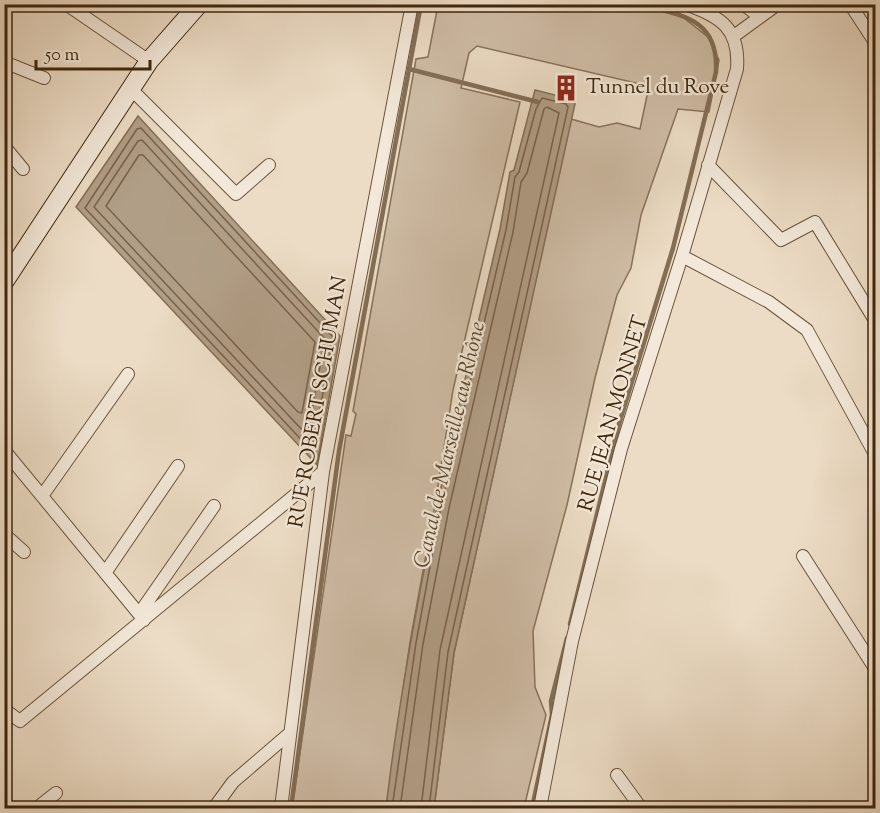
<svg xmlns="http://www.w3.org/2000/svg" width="880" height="813" viewBox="0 0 880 813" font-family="'Sorts Mill Goudy',serif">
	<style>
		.green { fill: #cfbda6; stroke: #87725a; stroke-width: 1.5 }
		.water { fill: #b19e86; stroke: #836e56; stroke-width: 1.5 }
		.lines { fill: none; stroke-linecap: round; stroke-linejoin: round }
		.shore { stroke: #78624a; stroke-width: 1.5 }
		.stream { stroke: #836e56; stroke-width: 4.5 }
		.street-casing { stroke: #6a543b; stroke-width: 14 }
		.secondary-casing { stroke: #3f270d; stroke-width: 20 }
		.street { stroke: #f3e8d9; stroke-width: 12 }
		.secondary { stroke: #f3e8d9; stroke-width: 18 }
		.labels { text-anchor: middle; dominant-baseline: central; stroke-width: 4.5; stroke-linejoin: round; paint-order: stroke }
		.poi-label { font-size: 21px; fill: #3f270d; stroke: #f3e8d9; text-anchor: start }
		.street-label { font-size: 21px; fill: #3f270d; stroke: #f3e8d9 }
		.water-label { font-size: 22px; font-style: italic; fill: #614b31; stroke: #f3e8d9 }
	</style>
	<rect width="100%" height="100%" fill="#ecdcc5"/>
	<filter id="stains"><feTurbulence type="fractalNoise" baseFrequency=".00333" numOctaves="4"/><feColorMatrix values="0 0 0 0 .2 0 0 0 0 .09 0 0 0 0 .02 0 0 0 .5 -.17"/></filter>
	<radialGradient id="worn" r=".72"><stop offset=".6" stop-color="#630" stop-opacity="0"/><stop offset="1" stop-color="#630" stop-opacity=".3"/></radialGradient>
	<path class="green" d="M644,4L680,15L708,37L719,60L709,112L678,109L641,215L631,268L617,295L595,378L567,505L533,631L535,687L546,715L524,808H434L454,653L571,119L599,127L617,123L640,129L649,86L477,46L469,53L461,88L520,102L453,390L435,505L410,642L386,808H292L346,435L351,436L356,414L353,411L416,59L428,57L438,5Z"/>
	<path class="water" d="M535,90L575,100V104L454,653L434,808H386C409,612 455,421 500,229L510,172L514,170Z
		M138,116L340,336L317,465L76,207Z"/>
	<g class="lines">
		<path class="shore" d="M141,128L333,337L313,448H309L85,208L137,129Z
			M142,140L325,339L308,432H304L94,207L138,141Z
			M139,155H143L315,342L302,413L298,412L106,206Z
			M392,808L416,643L441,506L506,230L515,177L519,172L536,109L542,98L566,104L568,107L448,652L429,808
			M400,808L423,644L449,508L513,232L521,182L527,173L544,109L547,107L559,113L440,650L421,808"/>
		<path class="stream" d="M409,69L538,102
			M570,624L619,424L673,248L716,72C719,17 680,15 637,4
			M291,808L339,451L421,4
			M532,808L552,715L551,701L567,638"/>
		<g class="street-casing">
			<path id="street" d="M66,4L149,61
				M850,4L876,44
				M760,17L778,4
				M734,36L760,17L743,4
				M4,62L44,78
				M131,89L236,194L269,165
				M4,146L23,169
				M708,165L781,240L815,222L876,322
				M682,256L769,302L807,330L876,456
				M4,450L144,620
				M42,496L128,374
				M4,534L24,552
				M803,556L876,670
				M105,573L178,466
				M139,614L214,506
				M4,709L20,721L323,472
				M617,775L641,808
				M37,808L56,793
				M214,808L233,782L290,733
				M281,808L323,472L412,4
				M540,808L572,641L621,449L682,256L737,69C740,29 721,16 685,4"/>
		</g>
		<g class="secondary-casing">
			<path id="secondary" d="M4,282L149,61L199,4"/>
		</g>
		<use href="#street" class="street"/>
		<use href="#secondary" class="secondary"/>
	</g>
	<defs>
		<g id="building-bare" transform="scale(2.07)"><path d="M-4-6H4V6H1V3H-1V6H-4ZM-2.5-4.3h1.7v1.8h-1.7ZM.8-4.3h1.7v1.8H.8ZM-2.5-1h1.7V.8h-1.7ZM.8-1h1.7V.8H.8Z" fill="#8f2418" stroke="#f3e8d9" stroke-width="2.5" paint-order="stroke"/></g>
	</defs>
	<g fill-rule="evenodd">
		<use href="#building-bare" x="566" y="88"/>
	</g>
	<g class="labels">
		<g class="poi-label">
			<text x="586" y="88">Tunnel du Rove</text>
		</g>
		<g class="street-label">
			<text transform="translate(319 402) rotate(-80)">RUE ROBERT SCHUMAN</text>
			<text transform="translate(614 414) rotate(-74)">RUE JEAN MONNET</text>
		</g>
		<g class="water-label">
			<text transform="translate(451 445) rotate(-77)">Canal de Marseille au Rhône</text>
		</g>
	</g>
	<rect width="880" height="813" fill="none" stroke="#ecdcc5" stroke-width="24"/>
	<rect x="6" y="6" width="868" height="801" fill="none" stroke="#3f270d" stroke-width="3"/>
	<rect x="12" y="12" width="856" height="789" fill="none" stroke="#3f270d" stroke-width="1.5"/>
	<path d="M36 60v9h114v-9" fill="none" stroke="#3f270d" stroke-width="3"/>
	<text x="45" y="60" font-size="18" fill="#3f270d" stroke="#f3e8d9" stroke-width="4.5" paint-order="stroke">50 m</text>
	<rect width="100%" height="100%" filter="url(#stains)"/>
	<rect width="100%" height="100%" fill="url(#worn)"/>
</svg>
